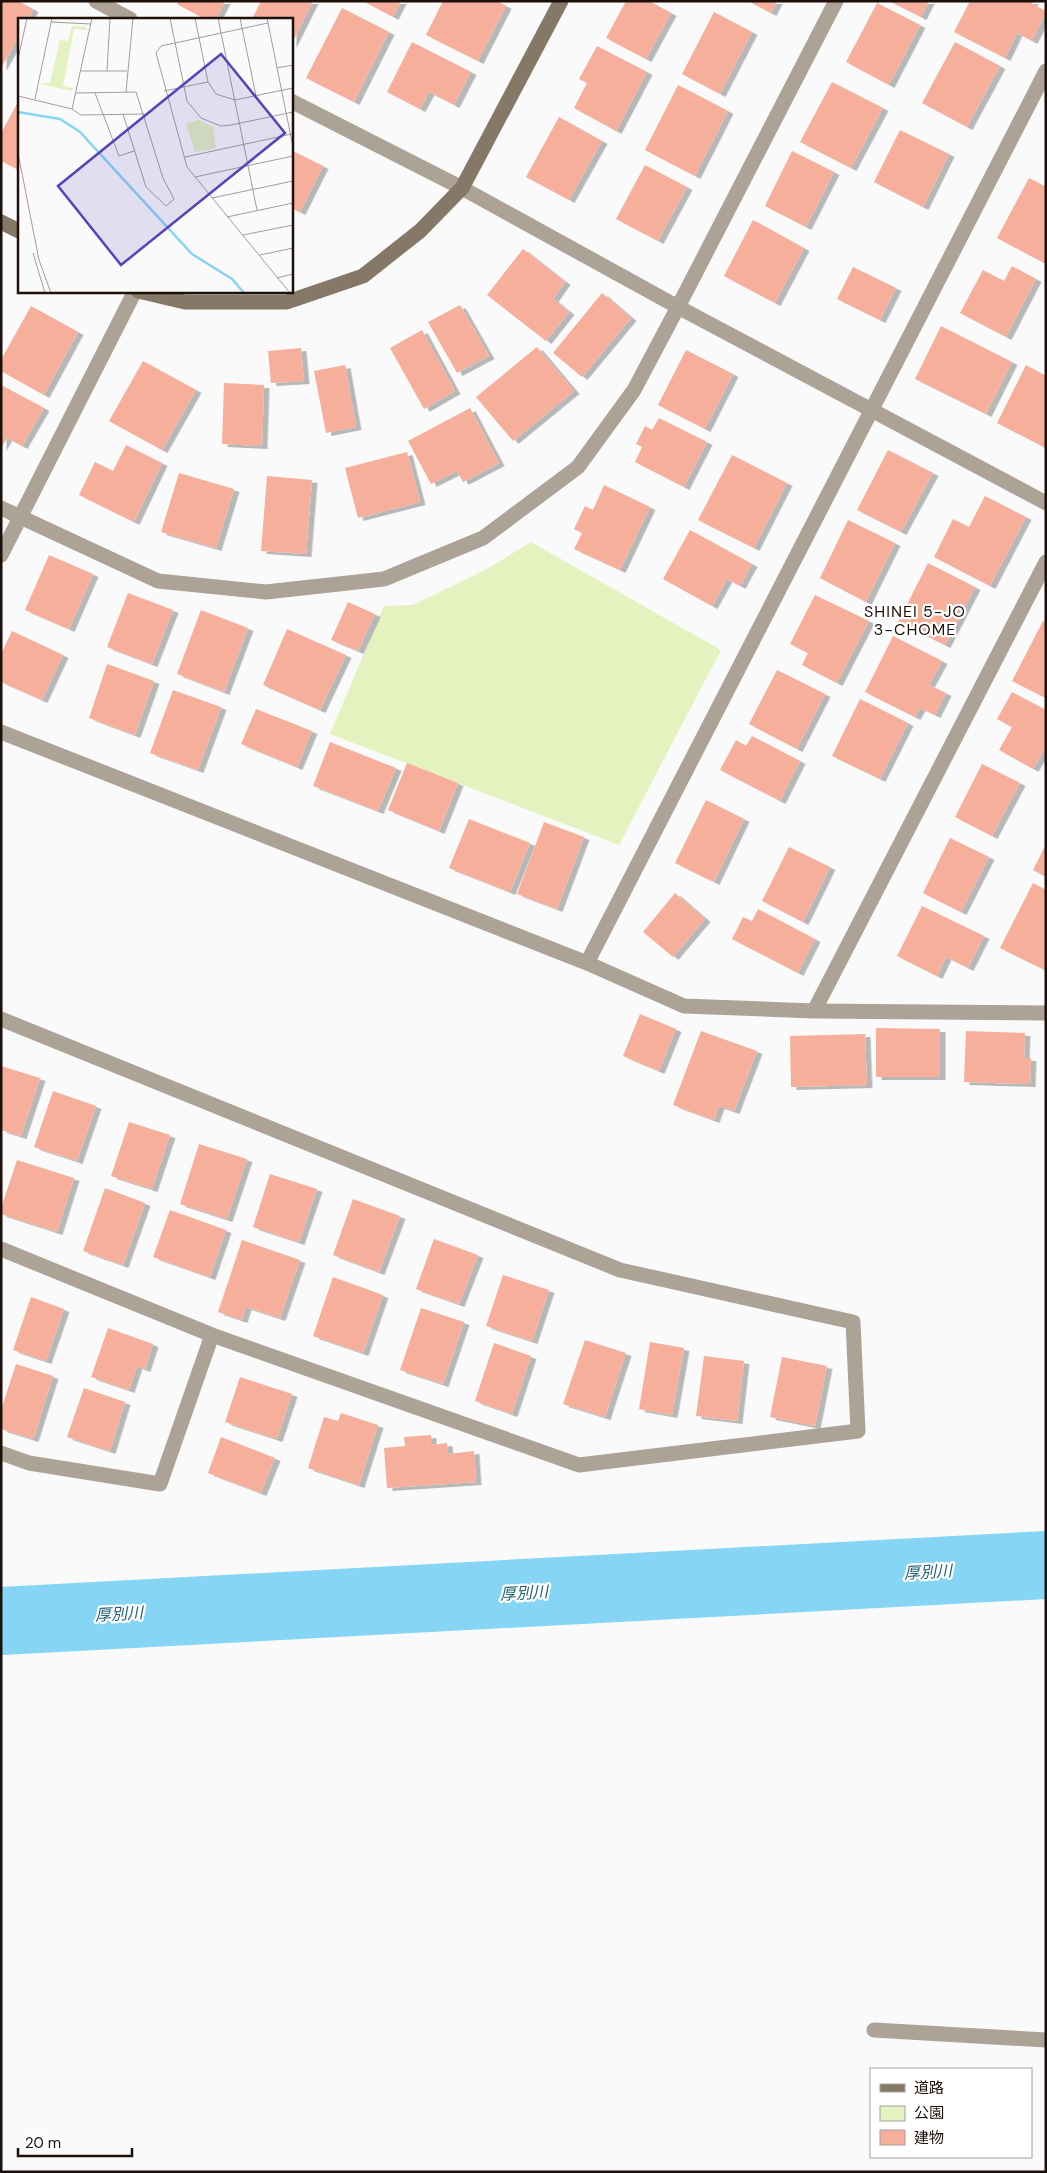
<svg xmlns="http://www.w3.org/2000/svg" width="1047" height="2173" viewBox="0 0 1047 2173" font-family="'DM Sans','Noto Sans JP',sans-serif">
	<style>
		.green { fill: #e4f2bf }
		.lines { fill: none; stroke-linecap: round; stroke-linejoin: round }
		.river { stroke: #87d5f4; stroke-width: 68 }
		.building { fill: #f6af9a; filter: url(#shadow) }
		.lane { stroke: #aca296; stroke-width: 15 }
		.street { stroke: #aca296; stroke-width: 15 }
		.secondary { stroke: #867866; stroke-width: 15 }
		.labels { text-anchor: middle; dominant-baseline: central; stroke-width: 4.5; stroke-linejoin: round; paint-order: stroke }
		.neighbourhood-label { font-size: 16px; letter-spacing: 1px; fill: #1d100b; stroke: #fff }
		.water-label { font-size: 16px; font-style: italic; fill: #215f75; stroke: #fff }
		.inset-river { fill: none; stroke: #87d5f4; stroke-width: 2.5 }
		.inset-road { fill: none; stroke: #a29c9a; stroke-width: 1 }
		.view { fill: #5841b9; fill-opacity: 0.15; stroke: #5841b9; stroke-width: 2.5 }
		.inset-edge { fill: none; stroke: #1d100b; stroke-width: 2.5 }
	</style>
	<defs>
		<filter id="shadow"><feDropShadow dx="5.5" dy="3" stdDeviation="0" flood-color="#0004"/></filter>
	</defs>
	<rect width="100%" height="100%" fill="#fafafa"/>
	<path class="green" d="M531,542L721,650L619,845L330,734L384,606L413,605L487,569Z"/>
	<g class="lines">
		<path class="river" d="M1,1621L1046,1565"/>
	</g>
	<path class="building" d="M1,1H18L33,9L28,19H19V36L1,68Z
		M179,1H225L216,19H205L177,4Z
		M261,1H313L291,45V19H252Z
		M363,1H401L393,17Z
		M443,1H497L506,6L478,61L426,35Z
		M626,1H649L671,13L646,59L606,38Z
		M748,1H777L771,13Z
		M889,1H929L921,17Z
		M970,1H1033L1032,4L1046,11V13L1032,41L1017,33L1005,58L954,32Z
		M877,3L920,25L889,85L846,62Z
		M342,8L389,32L354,102L306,78Z
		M714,12L752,32L720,94L682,74Z
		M412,42L471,72L454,105L429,92L420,109L387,92Z
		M955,42L1000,66L967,127L922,103Z
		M597,46L647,72L616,131L574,108L587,83L579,79Z
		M832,82L883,108L851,168L800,142Z
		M678,85L728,111L695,176L645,150Z
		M19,100V170L1,161V133Z
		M559,117L602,141L569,200L526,177Z
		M900,130L949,154L923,207L874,182Z
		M291,150L323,166L300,212L291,208Z
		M792,151L834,172L806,227L765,206Z
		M645,165L687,187L658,241L616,219Z
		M1029,178L1046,187V264L997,238Z
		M753,220L804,248L775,303L724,276Z
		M523,249L565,282L553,299L569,312L546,341L487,295Z
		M1012,266L1036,279L1006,337L960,313L983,270L1004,281Z
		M853,267L896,288L880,320L837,299Z
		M602,293L631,318L582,377L553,353Z
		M460,305L489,356L457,373L428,322Z
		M31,306L78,332L44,395L1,371V360Z
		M941,326L1012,362L986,414L915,379Z
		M422,330L455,391L424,409L390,348Z
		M537,347L574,391L513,441L476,397Z
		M301,348L304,381L271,383L268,351Z
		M686,350L733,374L705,429L658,405Z
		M143,361L196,390L162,450L109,421Z
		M345,365L356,427L326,433L314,371Z
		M1026,365L1046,376V448L997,423Z
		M224,383L264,385L262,446L222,444Z
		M1,385L44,408L22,446L7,438L1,448Z
		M470,408L499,463L463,482L457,471L431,484L408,441Z
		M659,418L707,442L684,487L635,462L642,447L636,444L645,426L652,430Z
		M126,445L162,463L134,522L79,495L95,462L113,471Z
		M888,450L933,473L901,532L857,510Z
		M407,452L420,502L358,518L345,468Z
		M732,455L787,483L754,548L698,520Z
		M179,473L234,489L216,548L161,532Z
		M267,476L312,480L306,554L261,551Z
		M604,485L650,507L620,570L574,549L582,533L574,529L585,506L593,510Z
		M985,496L1026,517L990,586L934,557L953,519L969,527Z
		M848,520L895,543L866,602L820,578Z
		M690,530L752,564L740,586L727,579L712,606L663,579Z
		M49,555L93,574L69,629L25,610Z
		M928,563L975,587L945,645L898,622Z
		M128,593L173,610L152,664L107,647Z
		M815,595L869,621L837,683L802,665L808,653L790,644Z
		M348,602L375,614L358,651L331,640Z
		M201,610L248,628L224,692L177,674Z
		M1043,621L1046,622V698L1012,681Z
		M287,629L346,655L320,710L263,685Z
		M12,631L63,655L42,700L1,682V654Z
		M893,636L942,661L929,685L946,693L935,715L920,708L915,717L865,692Z
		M107,664L154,681L135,735L89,718Z
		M777,670L825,694L797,749L749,724Z
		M173,690L221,707L198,770L150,753Z
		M1012,692L1046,710V747L1033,769L999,750L1012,727L997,719Z
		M860,699L908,723L880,779L832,756Z
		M256,709L312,731L297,767L241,744Z
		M752,736L800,761L780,801L720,770L736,740L746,746Z
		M330,742L396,768L378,811L313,786Z
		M407,763L458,783L439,831L388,810Z
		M982,764L1020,783L992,836L955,817Z
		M706,800L744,819L714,882L675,863Z
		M469,819L530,843L510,892L449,868Z
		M544,822L584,837L557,909L517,894Z
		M950,838L989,857L961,912L923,893Z
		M1046,844V877L1033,870Z
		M789,847L830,867L803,922L762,901Z
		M1033,883L1046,890V964L1043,969L1000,948Z
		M675,893L705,919L673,957L643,932Z
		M922,906L984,936L968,968L946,957L937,976L897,956Z
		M758,909L815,939L798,973L732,939L743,917L752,921Z
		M640,1014L676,1029L659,1071L623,1056Z
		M876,1028L940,1029V1077H876Z
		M701,1031L757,1051L734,1111L719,1106L714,1120L673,1105Z
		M966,1031L1025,1033L1024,1058H1031L1030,1084L964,1082Z
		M865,1034L867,1085L791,1087L790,1036Z
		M1,1066L40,1078L21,1136L1,1130Z
		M53,1091L96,1106L77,1161L34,1147Z
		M129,1122L170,1135L152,1189L111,1176Z
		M199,1144L247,1159L227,1219L180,1204Z
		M17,1160L74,1178L57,1232L1,1214V1208Z
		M270,1174L317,1189L299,1242L253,1227Z
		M105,1188L145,1203L123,1265L83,1251Z
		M353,1199L400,1216L379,1272L333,1255Z
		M170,1210L226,1230L210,1277L153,1257Z
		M434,1239L478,1255L459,1304L416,1289Z
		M242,1240L300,1260L280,1318L246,1307L242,1320L218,1312Z
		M503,1275L549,1290L532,1341L486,1326Z
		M333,1277L383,1295L363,1353L313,1336Z
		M31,1297L64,1309L46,1361L13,1350Z
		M421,1308L464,1322L443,1384L400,1370Z
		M108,1328L153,1344L145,1369L137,1366L129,1390L91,1377Z
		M585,1340L626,1353L605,1417L563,1404Z
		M650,1342L684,1348L672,1415L639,1409Z
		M494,1343L531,1356L512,1414L475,1401Z
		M704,1356L744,1361L737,1421L696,1416Z
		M782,1357L827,1366L815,1426L770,1417Z
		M16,1364L53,1376L33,1439L1,1429V1410Z
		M240,1377L292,1394L277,1439L225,1422Z
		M84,1388L125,1402L110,1451L67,1437Z
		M341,1413L378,1425L359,1485L308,1468L324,1417L338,1421Z
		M431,1435V1445L447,1443L448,1454L474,1451L476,1482L387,1488L384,1448L405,1446L404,1437Z
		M221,1437L275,1458L261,1493L208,1473Z"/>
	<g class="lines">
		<path class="lane" d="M874,2030L1046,2040"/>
		<path class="street" d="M96,1L130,19
			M291,101L462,188L678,307L1046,503
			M1,508L158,581L266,592L384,579L483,538L578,467L634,390L678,307L836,1
			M1,555L135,291
			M1,732L587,963L684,1006L814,1011L1046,1013
			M587,963L1046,71
			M814,1011L1046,562
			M1,1019L620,1270L853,1322L858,1431L579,1465L212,1335L1,1249
			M1,1453L29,1463L160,1484L212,1335"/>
		<path class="secondary" d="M1,222L19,231
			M138,291L185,302H287L363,276L420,231L462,188L561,1"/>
	</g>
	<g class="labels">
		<g class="neighbourhood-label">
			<text x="915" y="611">SHINEI 5-JO<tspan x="915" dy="18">3-CHOME</tspan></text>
		</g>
		<g class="water-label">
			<text transform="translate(928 1572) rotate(-3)">厚別川</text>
			<text transform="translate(524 1593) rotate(-3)">厚別川</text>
			<text transform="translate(119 1614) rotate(-3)">厚別川</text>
		</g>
	</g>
	<g transform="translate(18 18)">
		<rect width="275" height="275" fill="#fafafa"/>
		<path d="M54,8L69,9L68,12L56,11L45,68L55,70L54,73L22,66L32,65L42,22L50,23ZM181,102L195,109L198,130L177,134L168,105Z" fill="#e4f2bf"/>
		<path class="inset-river" d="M0,94L42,101L62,114L174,236L214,261L226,275"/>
		<path class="inset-road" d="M152,0L169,83L183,100L203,108L213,107L275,94M177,0L190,64L198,76L217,82L275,70M200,0L239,192M222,0L238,78M249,0L275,129M33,4L73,6M250,5L143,28L138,35L169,149L272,275M0,41L9,0M259,50L275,47M63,53H109M89,53L92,0M146,73L190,64M108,74L115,0M58,75L118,74L145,160L156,181L148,188L128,169L105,96M77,75L101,138L116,133M0,78L54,91L74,0M17,81L34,0M54,91L63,97L126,96M0,135L21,242L33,275M167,139L274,116M177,159L275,138M194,180L275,163M209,199L275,185M225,217L275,207M15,235L27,275M242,237L275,230M259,260L275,256"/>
		<path class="view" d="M203,36L267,115L103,247L40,168Z"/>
		<rect width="275" height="275" class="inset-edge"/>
	</g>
	<rect width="1047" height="2173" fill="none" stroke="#1d100b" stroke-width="5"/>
	<rect x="870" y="2068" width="162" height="90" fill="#ffffff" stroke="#a59f9d"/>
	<rect x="880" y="2084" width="25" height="8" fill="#867866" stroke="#a59f9d"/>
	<text x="914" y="2093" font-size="15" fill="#1d100b">道路</text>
	<rect x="880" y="2106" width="25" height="15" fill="#e4f2bf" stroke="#a59f9d"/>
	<text x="914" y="2118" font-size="15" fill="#1d100b">公園</text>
	<rect x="880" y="2130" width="25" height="15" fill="#f6af9a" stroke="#a59f9d"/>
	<text x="914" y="2143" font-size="15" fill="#1d100b">建物</text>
	<path d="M18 2148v8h114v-8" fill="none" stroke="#1d100b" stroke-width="2.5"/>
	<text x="25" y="2148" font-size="15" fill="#1d100b" stroke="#ffffff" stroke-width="4" paint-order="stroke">20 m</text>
</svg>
